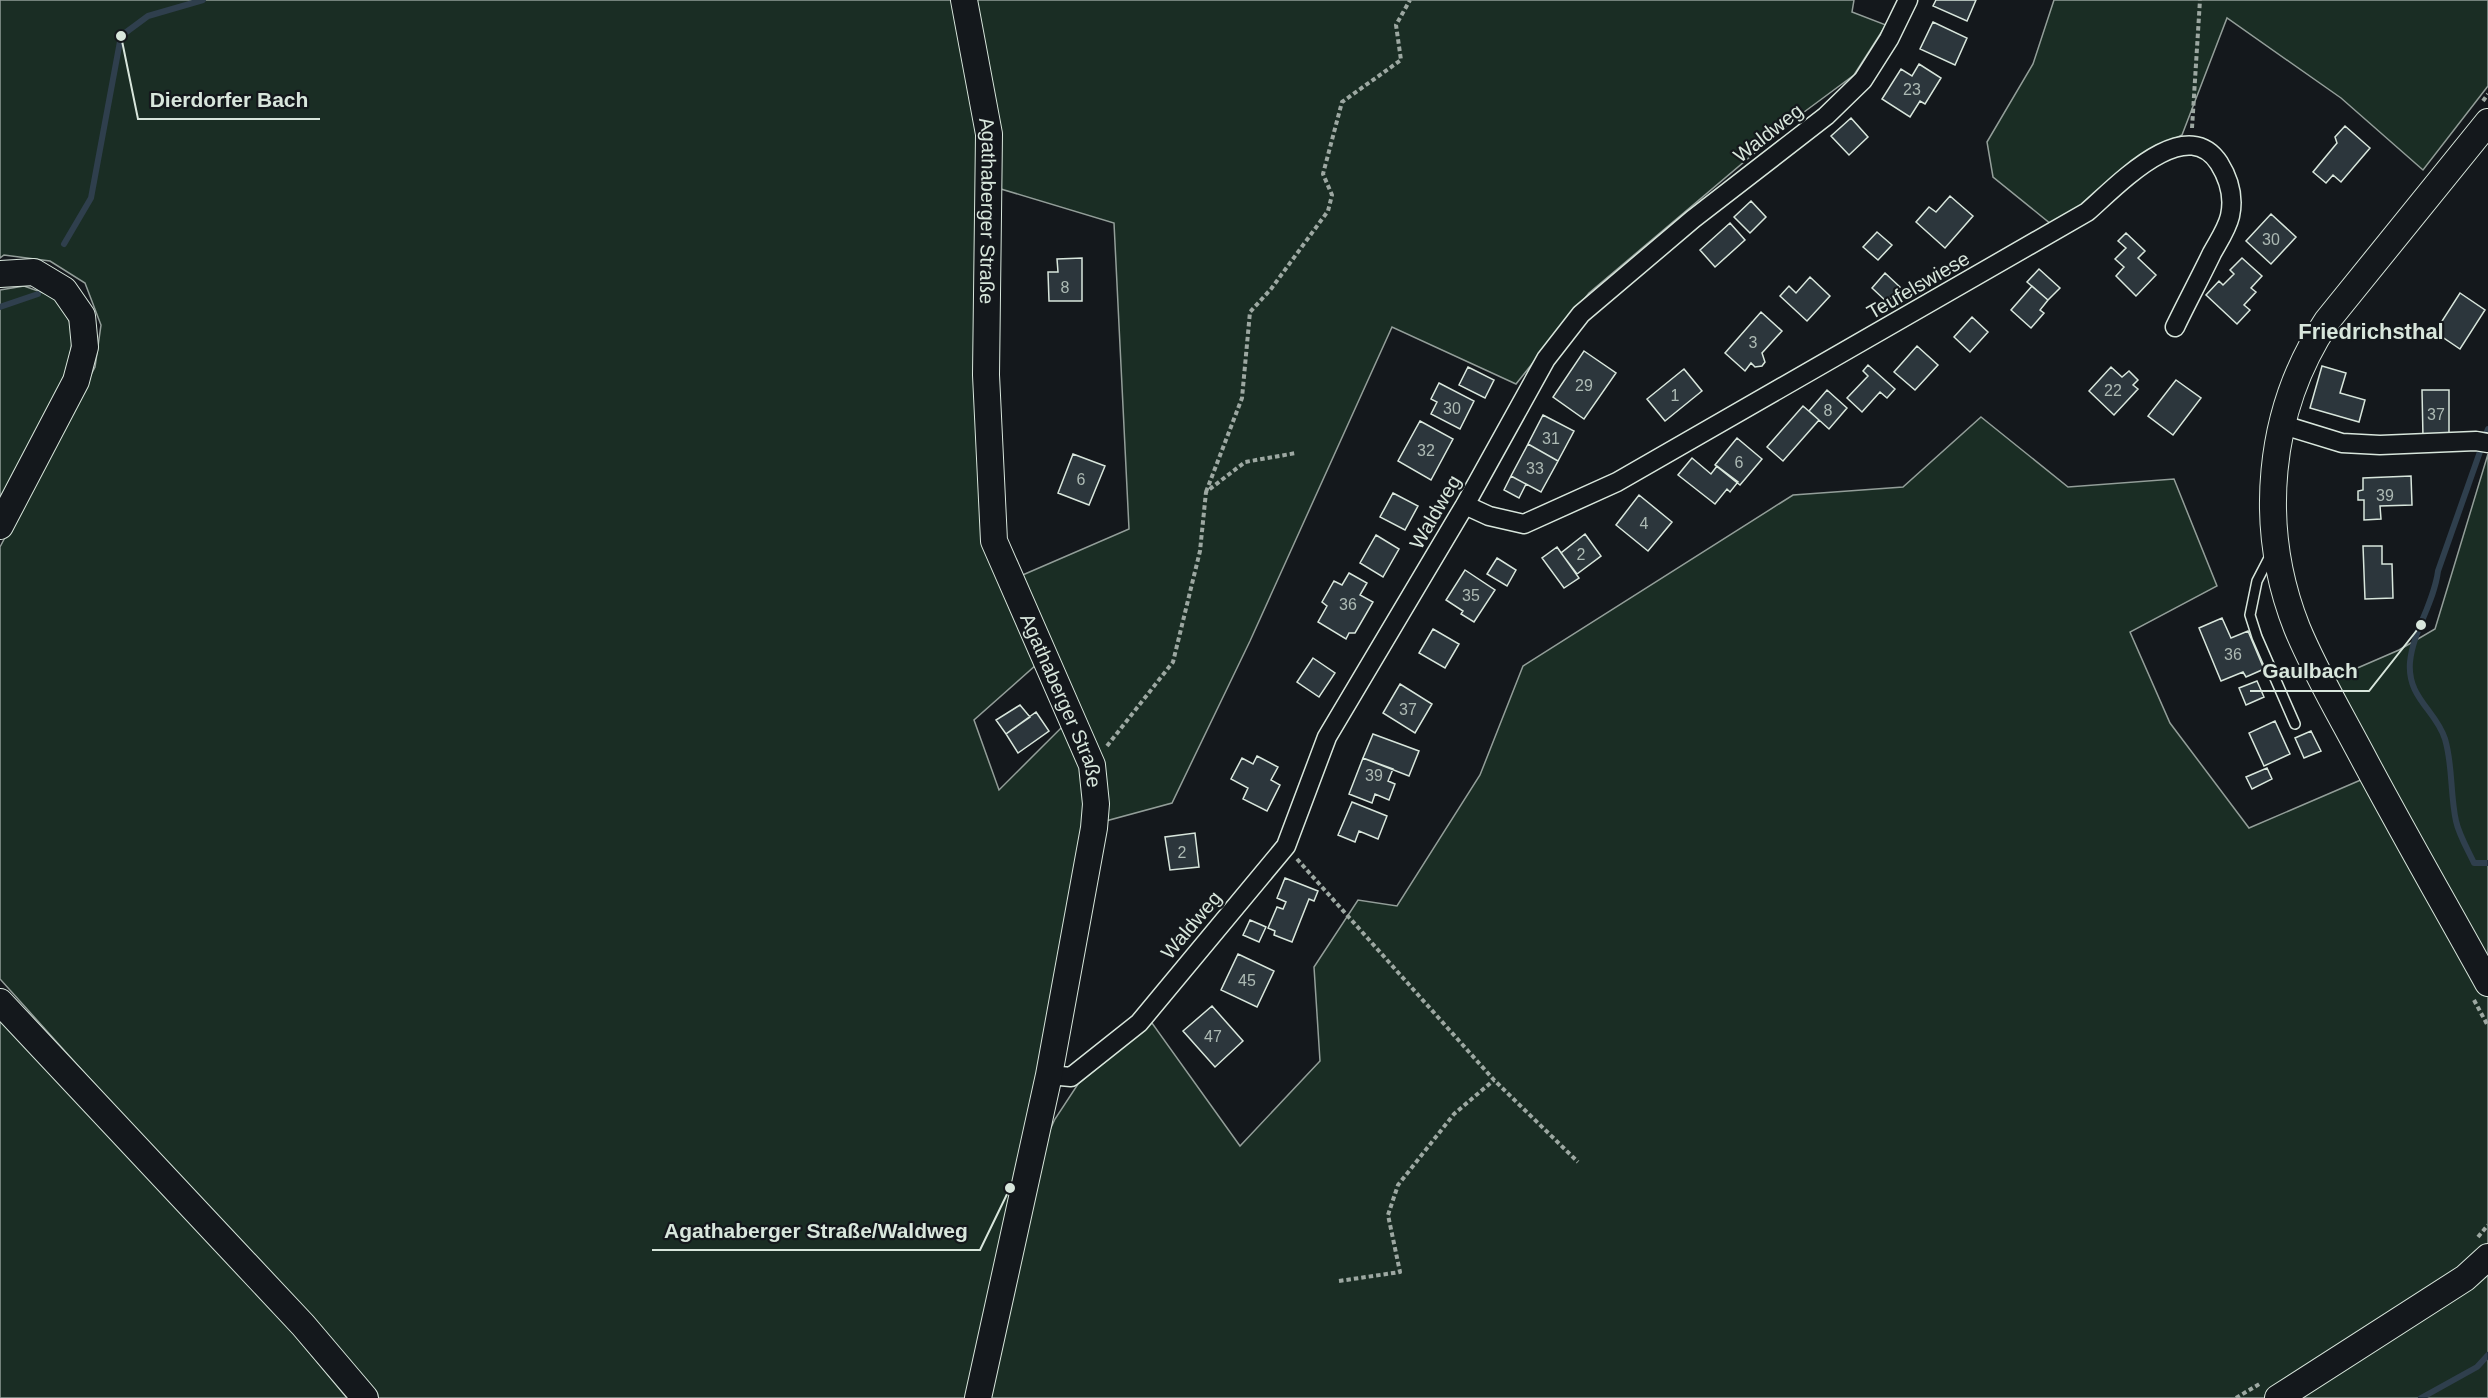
<svg xmlns="http://www.w3.org/2000/svg" width="2488" height="1398" viewBox="0 0 2488 1398" font-family="Helvetica,sans-serif">
	<style>
		.green { fill: #1a2d24; stroke: #939e99; stroke-width: 1.5 }
		.lines { fill: none; stroke-linecap: round; stroke-linejoin: round }
		.stream { stroke: #2f3f4d; stroke-width: 6 }
		.building { fill: #2c363c; stroke: #d8e6dc; stroke-width: 1.5 }
		.lane-casing { stroke: #d8e6dc; stroke-width: 12 }
		.street-casing { stroke: #d8e6dc; stroke-width: 21 }
		.secondary-casing { stroke: #d8e6dc; stroke-width: 28 }
		.path { stroke: #9da8a2; stroke-width: 4; stroke-dasharray: 4.5 3; stroke-linecap: butt }
		.lane { stroke: #14181c; stroke-width: 9 }
		.street { stroke: #14181c; stroke-width: 18 }
		.secondary { stroke: #14181c; stroke-width: 26 }
		.labels { text-anchor: middle; dominant-baseline: central; stroke-width: 4.5; stroke-linejoin: round; paint-order: stroke }
		.number-label { font-size: 16px; fill: #adbab4 }
		.street-label { font-size: 20px; fill: #d8e6dc; stroke: #14181c }
		.quarter-label { font-size: 22px; font-weight: bold; fill: #d8e6dc; stroke: #14181c }
		.leader { fill: none; stroke: #d8e6dc; stroke-width: 2 }
		.callout-dot { fill: #d8e6dc; stroke: #14181c; stroke-width: 2 }
		.callout-label { font-size: 21px; text-anchor: middle; font-weight: bold; fill: #d8e6dc; stroke: #14181c; stroke-width: 4.5; stroke-linejoin: round; paint-order: stroke }
	</style>
	<rect width="100%" height="100%" fill="#14181c"/>
	<path class="green" d="M0,0H1854L1852,12L1886,25L1854,75L1796,118L1589,293L1516,384L1392,327L1250,641L1172,803L1102,822L1018,577L1129,529L1114,223L981,183L984,543L1037,664L974,720L999,790L1065,724L1089,792L1032,1107L968,1398H377L0,979V547L95,367L101,325L85,283L50,261L4,255L0,258Z
		M2054,0H2488V86L2423,170L2341,98L2227,18L2182,135L2141,155L2084,205L2051,224L1993,177L1987,142L2033,64Z
		M24,286L55,297C60,306 71,319 72,330C76,379 23,459 0,503V290Z
		M1981,417L2068,487L2174,479L2217,586L2130,632L2170,723L2249,828L2363,779L2332,679L2399,650L2435,629L2488,454V1398H986L1042,1147L1055,1119L1078,1084L1152,1023L1240,1146L1320,1061L1314,967L1358,900L1397,906L1480,775L1523,666L1793,495L1903,487Z
		M0,1017L285,1323L347,1398H0Z"/>
	<g class="lines">
		<path class="stream" d="M64,244L91,198L121,36L148,16L203,0
			M0,307L38,294
			M2488,429L2438,571C2434,603 2413,631 2410,662C2407,698 2436,710 2445,739C2453,766 2450,794 2456,821C2459,835 2468,850 2474,863H2488
			M2421,1398L2477,1367L2488,1355"/>
	</g>
	<path class="building" d="M1936,0H1976L1967,21L1933,6Z
		M1933,22L1967,38L1955,65L1920,49Z
		M1919,64L1941,78L1925,104L1920,101L1910,117L1882,99L1901,69L1912,76Z
		M1851,118L1868,137L1849,155L1831,136Z
		M2345,126L2370,148L2341,182L2333,175L2326,183L2313,172L2337,143L2335,137Z
		M1950,196L1973,216L1945,248L1916,222L1929,207L1936,212Z
		M1751,201L1766,217L1750,233L1734,217Z
		M2271,214L2296,237L2271,264L2246,241Z
		M1730,223L1745,240L1715,267L1700,250Z
		M1877,232L1892,245L1878,260L1863,247Z
		M2126,233L2145,251L2138,258L2156,275L2136,296L2116,276L2124,267L2115,259L2126,248L2118,241Z
		M1082,258V301H1049L1048,272H1058L1057,259Z
		M2242,258L2262,276L2251,288L2256,292L2244,305L2250,310L2237,324L2206,295L2219,281L2223,285L2234,274L2230,270Z
		M2039,269L2060,288L2048,300L2027,282Z
		M1885,273L1900,287L1887,302L1872,288Z
		M1810,277L1830,296L1807,321L1780,296L1789,286L1796,293Z
		M2032,286L2048,300L2040,310L2044,313L2031,328L2011,310Z
		M2460,293L2485,310L2460,349L2435,332Z
		M1761,312L1782,331L1762,353L1765,362L1762,366L1755,367L1751,363L1745,371L1725,353Z
		M1972,317L1988,332L1970,352L1954,337Z
		M1917,346L1938,365L1915,390L1894,372Z
		M1584,351L1616,373L1584,419L1553,397Z
		M1868,365L1895,389L1887,398L1880,392L1862,412L1847,398L1868,376L1863,371Z
		M2322,366L2346,373L2340,393L2365,400L2359,422L2310,408Z
		M1468,367L1494,380L1485,398L1459,385Z
		M2111,367L2122,377L2129,371L2138,380L2133,385L2138,389L2114,415L2089,391Z
		M1684,369L1702,391L1665,421L1647,399Z
		M2176,380L2201,398L2173,435L2148,416Z
		M1439,383L1474,401L1460,429L1431,414L1437,402L1431,399Z
		M1827,390L1847,408L1829,429L1809,411Z
		M2422,390H2449V438H2423Z
		M1803,406L1819,420L1783,461L1767,447Z
		M1543,415L1574,431L1558,461L1528,444Z
		M1420,421L1453,439L1431,480L1398,461Z
		M1737,438L1762,459L1740,485L1715,465Z
		M1528,444L1558,461L1541,492L1511,476Z
		M1073,454L1105,466L1089,505L1058,493Z
		M1692,458L1711,474L1717,466L1738,482L1730,492L1727,489L1715,504L1678,475Z
		M1511,476L1526,484L1519,498L1504,490Z
		M2411,476L2412,505L2380,506L2381,519L2364,520V500H2358V491L2363,490V478Z
		M1393,493L1418,506L1405,530L1380,517Z
		M1639,495L1672,522L1648,551L1616,525Z
		M1585,534L1601,556L1577,574L1561,553Z
		M1376,535L1399,549L1383,577L1360,563Z
		M2363,546H2382V564H2392L2393,598L2365,599Z
		M1557,547L1579,578L1564,588L1542,558Z
		M1497,558L1516,570L1507,586L1487,574Z
		M1465,570L1495,590L1474,622L1461,614L1463,611L1446,600Z
		M1349,573L1367,583L1360,595L1373,602L1355,633H1349L1346,639L1318,622L1327,606L1322,602L1334,581L1342,585Z
		M2222,618L2231,638L2248,631L2264,669L2246,677L2243,672L2221,681L2199,628Z
		M1433,629L1459,644L1445,668L1419,653Z
		M1313,658L1335,673L1319,697L1297,682Z
		M2257,681L2264,697L2246,705L2239,688Z
		M1400,684L1432,704L1415,733L1383,713Z
		M1020,705L1030,717L1006,734L996,720Z
		M1036,712L1049,731L1018,753L1006,734Z
		M2275,721L2290,754L2264,766L2249,733Z
		M2311,731L2321,751L2304,758L2295,738Z
		M1373,734L1419,751L1409,776L1363,758Z
		M1257,756L1278,767L1271,780L1280,785L1267,811L1243,799L1248,788L1231,779L1242,758L1253,764Z
		M1363,758L1393,769L1388,781L1395,784L1389,800L1375,794L1372,803L1349,794Z
		M2267,768L2272,779L2252,789L2246,777Z
		M1352,802L1387,816L1378,839L1359,831L1355,842L1338,835Z
		M1195,833L1199,867L1170,870L1165,837Z
		M1285,878L1318,891L1314,901L1309,899L1292,942L1274,935L1275,931L1268,928L1277,907L1283,909L1286,902L1277,898Z
		M1250,920L1266,927L1259,942L1243,935Z
		M1238,954L1274,971L1257,1007L1221,990Z
		M1212,1006L1243,1041L1215,1067L1183,1031Z"/>
	<g class="lines">
		<g class="lane-casing">
			<path id="lane" d="M2271,554L2257,581L2250,615L2257,637L2295,724"/>
		</g>
		<g class="street-casing">
			<path id="street" d="M2280,424L2342,443L2380,445L2476,441L2488,443
				M1465,505L1489,516L1524,524L1617,482L2087,212C2114,189 2185,111 2219,163C2229,179 2234,198 2230,216C2227,229 2218,242 2212,253C2200,278 2187,302 2175,327
				M1049,1075L1071,1077L1139,1023L1286,846L1327,737L1465,505L1546,359L1581,314L1693,219L1826,116L1863,80L1889,39L1908,0"/>
		</g>
		<g class="secondary-casing">
			<g id="secondary">
				<path id="s1" d="M964,0L989,134L986,375L994,541L1092,765L1096,804L1094,828L1049,1075L978,1398"/>
				<path d="M2488,122L2327,321C2267,411 2257,527 2297,628C2316,674 2342,717 2365,761C2405,836 2447,909 2488,983"/>
				<path d="M0,274L34,272L64,290L82,316L85,347L76,381L0,526"/>
				<path d="M0,1002L303,1325L365,1398"/>
				<path d="M2278,1398L2465,1278L2488,1257"/>
			</g>
		</g>
		<path class="path" d="M2483,101L2488,94
			M2192,128L2200,0
			M1206,492L1242,398L1250,312L1271,289L1328,211L1332,195L1323,174L1342,102L1401,60L1396,25L1410,0
			M1107,746L1173,662L1200,551L1206,492L1245,462L1296,453
			M1297,859L1494,1080L1578,1162
			M2474,1000L2488,1026
			M2478,1237L2488,1225
			M1339,1281L1400,1272L1388,1215L1398,1185L1454,1114L1494,1080
			M2236,1398L2261,1383"/>
		<use href="#lane" class="lane"/>
		<use href="#street" class="street"/>
		<use href="#secondary" class="secondary"/>
	</g>
	<g class="labels">
		<g class="number-label">
			<text x="1912" y="89">23</text>
			<text x="2271" y="239">30</text>
			<text x="1065" y="287">8</text>
			<text x="1753" y="342">3</text>
			<text x="1584" y="385">29</text>
			<text x="2113" y="390">22</text>
			<text x="1675" y="395">1</text>
			<text x="1452" y="408">30</text>
			<text x="1828" y="410">8</text>
			<text x="2436" y="414">37</text>
			<text x="1551" y="438">31</text>
			<text x="1426" y="450">32</text>
			<text x="1739" y="462">6</text>
			<text x="1535" y="468">33</text>
			<text x="1081" y="479">6</text>
			<text x="2385" y="495">39</text>
			<text x="1644" y="523">4</text>
			<text x="1581" y="554">2</text>
			<text x="1471" y="595">35</text>
			<text x="1348" y="604">36</text>
			<text x="2233" y="654">36</text>
			<text x="1408" y="709">37</text>
			<text x="1374" y="775">39</text>
			<text x="1182" y="852">2</text>
			<text x="1247" y="980">45</text>
			<text x="1213" y="1036">47</text>
		</g>
		<g class="street-label">
			<text transform="translate(1768 133) rotate(-38)">Waldweg</text>
			<text stroke="none"><textPath href="#s1" startOffset="213">Agathaberger Straße</textPath></text>
			<text transform="translate(1918 285) rotate(-30)">Teufelswiese</text>
			<text transform="translate(1435 512) rotate(-60)">Waldweg</text>
			<text stroke="none"><textPath href="#s1" startOffset="717">Agathaberger Straße</textPath></text>
			<text transform="translate(1191 925) rotate(-50)">Waldweg</text>
		</g>
		<g class="quarter-label">
			<text x="2371" y="331">Friedrichsthal</text>
		</g>
	</g>
	<path class="leader" d="M121 36L138 119H320M2421 625L2369 691H2250M1010 1188L980 1250H652"/>
	<g class="callout-dot">
		<circle cx="121" cy="36" r="6"/>
		<circle cx="2421" cy="625" r="6"/>
		<circle cx="1010" cy="1188" r="6"/>
	</g>
	<g class="callout-label">
		<text x="229" y="107">Dierdorfer Bach</text>
		<text x="2310" y="678">Gaulbach</text>
		<text x="816" y="1238">Agathaberger Straße/Waldweg</text>
	</g>
</svg>
